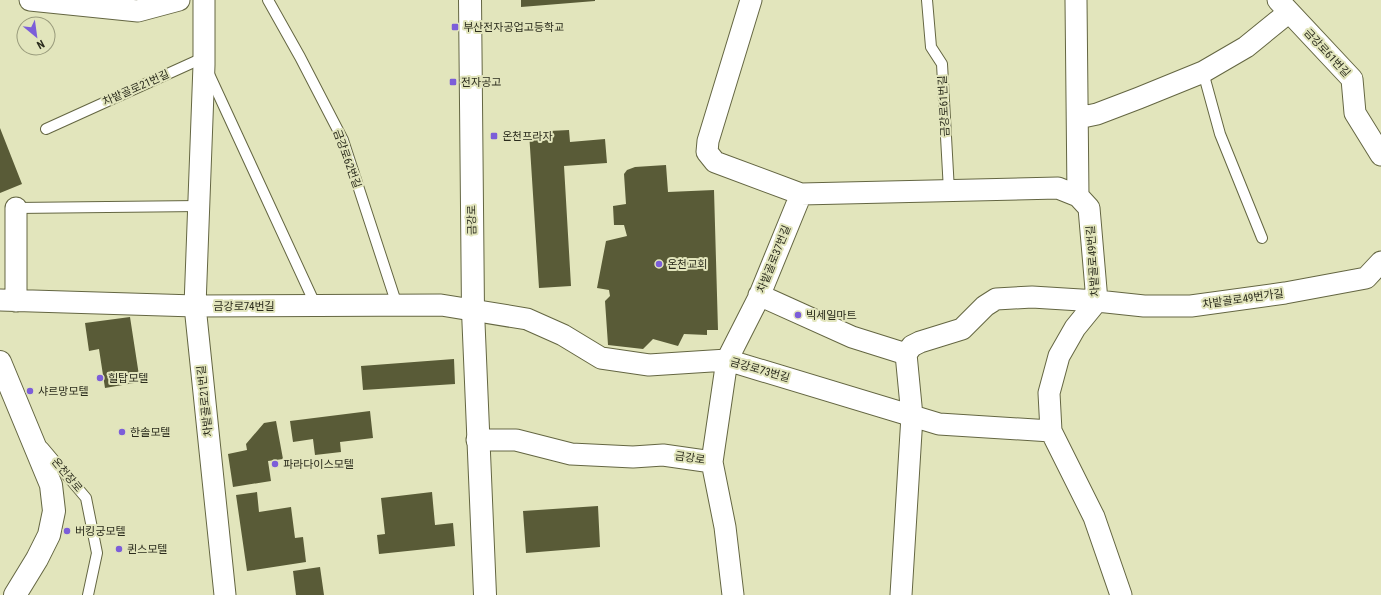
<svg xmlns="http://www.w3.org/2000/svg" width="1381" height="595" viewBox="0 0 1381 595" font-family="'Roboto Condensed','Noto Sans KR',sans-serif">
	<style>
		.building { fill: #595b37 }
		.lines { fill: none; stroke-linecap: round; stroke-linejoin: round }
		.lane-casing { stroke: #646642; stroke-width: 12 }
		.street-casing { stroke: #646642; stroke-width: 23 }
		.secondary-casing { stroke: #646642; stroke-width: 24 }
		.lane { stroke: #fff; stroke-width: 10 }
		.street { stroke: #fff; stroke-width: 21 }
		.secondary { stroke: #fff; stroke-width: 22 }
		.poi-dot { fill: #7c5ed9; stroke: #e2e5bc; stroke-width: 1.5 }
		.labels { text-anchor: middle; dominant-baseline: central; stroke-width: 4; stroke-linejoin: round; paint-order: stroke }
		.poi-label { font-size: 11px; fill: #2b2c1d; stroke: #e2e5bc; text-anchor: start }
		.street-label { font-size: 11px; fill: #2b2c1d; stroke: #e2e5bc }
	</style>
	<rect width="100%" height="100%" fill="#e2e5bc"/>
	<path class="building" d="M521,0H595V1L521,7Z
		M0,128L22,184L0,193Z
		M569,130L570,142L605,139L607,163L564,166L571,286L539,288L529,132Z
		M666,165L668,192L714,190L718,330H707V335L684,334L678,346L653,339L643,349L608,345L605,301L610,296L609,290L597,288L606,241L627,236L624,225H614L613,206L626,204L624,174L627,170L635,167Z
		M130,317L140,382L105,388L99,349L89,351L85,323Z
		M454,359L455,384L363,390L361,366Z
		M370,411L373,438L340,442L341,452L315,455L313,439L293,442L290,421Z
		M276,421L283,459L268,461L271,481L233,487L228,454L247,450L246,444L264,423Z
		M257,492L259,512L291,507L295,538L303,537L306,562L247,571L236,495Z
		M432,492L435,525L453,523L455,546L379,554L377,535L385,534L381,498Z
		M598,506L600,547L526,553L523,511Z
		M320,567L324,595H296L293,571Z"/>
	<g class="lines">
		<g class="lane-casing">
			<path id="lane" d="M268,0L300,57L343,140L397,305
				M927,0L931,47L942,64L949,191
				M1203,72L1220,134L1262,238
				M209,74L316,306
				M46,129L205,57
				M16,208L199,206
				M43,447L86,498L97,553L88,595"/>
		</g>
		<g class="street-casing">
			<path id="street" d="M30,0L138,11L179,0
				M204,0V65L195,306L225,595
				M751,0L708,141L707,152L715,162L801,194
				M1076,0L1078,196L1089,208L1097,301L1075,328L1059,356L1049,393L1051,431L1094,517L1121,595
				M1278,0L1352,79L1355,113L1381,155
				M1078,118L1097,114L1139,98L1203,72L1246,47L1289,12
				M759,295L852,337L906,354L912,416L901,595
				M0,300L195,306L441,305L527,319L563,335L601,358L649,365L727,360L939,424L1051,431
				M16,301V208
				M906,354L912,346L920,342L962,329L985,306L996,299L1032,297L1097,301L1144,306H1191L1285,293L1366,278L1381,262
				M477,440H516L571,454L633,457L663,455L712,462
				M733,595L725,527L712,462L727,360L758,299L801,194L1058,188L1078,196"/>
		</g>
		<g class="secondary-casing">
			<path id="secondary" d="M470,0L473,311L485,595
				M0,362L51,485L54,511L49,535L37,559L15,595"/>
		</g>
		<use href="#lane" class="lane"/>
		<use href="#street" class="street"/>
		<use href="#secondary" class="secondary"/>
	</g>
	<g class="poi-dot">
		<rect x="451" y="23" width="8" height="8" rx="2"/>
		<rect x="449" y="78" width="8" height="8" rx="2"/>
		<rect x="490" y="132" width="8" height="8" rx="2"/>
		<circle cx="659" cy="264" r="4"/>
		<circle cx="798" cy="315" r="4"/>
		<circle cx="100" cy="378" r="4"/>
		<circle cx="30" cy="391" r="4"/>
		<circle cx="122" cy="432" r="4"/>
		<circle cx="275" cy="464" r="4"/>
		<circle cx="67" cy="531" r="4"/>
		<circle cx="119" cy="549" r="4"/>
	</g>
	<g class="labels">
		<g class="poi-label">
			<text x="463" y="27">부산전자공업고등학교</text>
			<text x="461" y="82">전자공고</text>
			<text x="502" y="136">온천프라자</text>
			<text x="667" y="264">온천교회</text>
			<text x="806" y="315">빅세일마트</text>
			<text x="108" y="378">힐탑모텔</text>
			<text x="38" y="391">샤르망모텔</text>
			<text x="130" y="432">한솔모텔</text>
			<text x="283" y="464">파라다이스모텔</text>
			<text x="75" y="531">버킹궁모텔</text>
			<text x="127" y="549">퀸스모텔</text>
		</g>
		<g class="street-label">
			<text transform="translate(1327 53) rotate(47)">금강로61번길</text>
			<text transform="translate(136 88) rotate(-24)">차밭골로21번길</text>
			<text transform="translate(944 106) rotate(-93)">금강로61번길</text>
			<text transform="translate(347 159) rotate(70)">금강로62번길</text>
			<text transform="translate(472 220) rotate(-91)">금강로</text>
			<text transform="translate(774 259) rotate(-68)">차밭골로37번길</text>
			<text transform="translate(1093 261) rotate(-94)">차밭골로49번길</text>
			<text transform="translate(1243 299) rotate(-8)">차밭골로49번가길</text>
			<text x="244" y="306">금강로74번길</text>
			<text transform="translate(760 370) rotate(16)">금강로73번길</text>
			<text transform="translate(205 401) rotate(-96)">차밭골로21번길</text>
			<text transform="translate(690 458) rotate(8)">금강로</text>
			<text transform="translate(67 475) rotate(50)">온천장로</text>
		</g>
	</g>
	<g transform="translate(36 36) rotate(151)"><circle r="19" fill="#e2e5bc" stroke="#999b7c"/>
	<path d="M0-3L7 15L0 10L-7 15Z" fill="#7c5ed9"/>
	<text y="-6" font-size="11" font-weight="bold" text-anchor="middle" fill="#2b2c1d">N</text>
	</g>
</svg>
